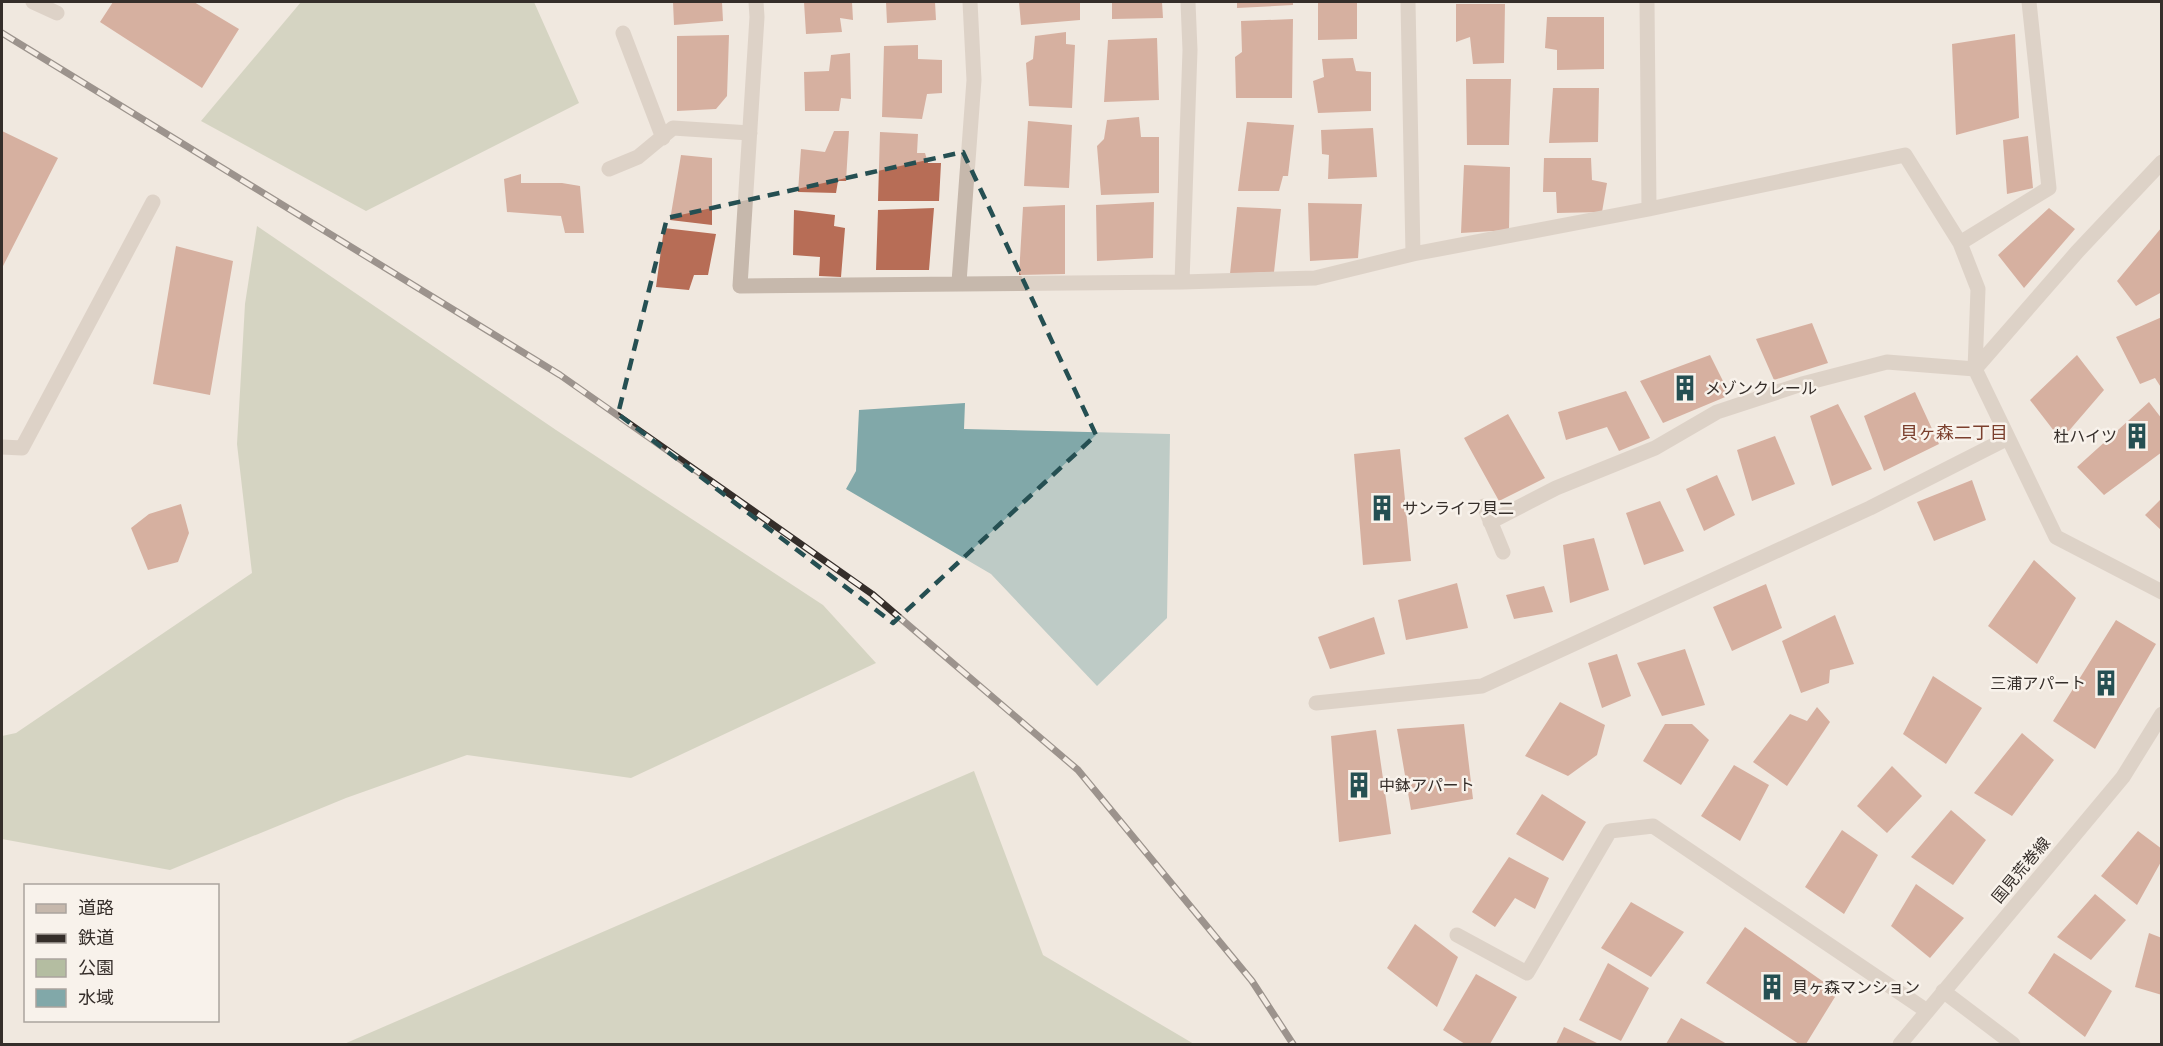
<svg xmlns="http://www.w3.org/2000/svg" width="2163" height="1046" viewBox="0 0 2163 1046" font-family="'Roboto Condensed','Noto Sans JP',sans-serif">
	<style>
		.green { fill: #b4bda1 }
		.water { fill: #81a8a9 }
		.building { fill: #b76d56 }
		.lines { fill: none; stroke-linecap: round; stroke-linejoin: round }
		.service { stroke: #c6b8ac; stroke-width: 15 }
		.minor { stroke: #c6b8ac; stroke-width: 15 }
		.rail-casing { stroke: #352e2a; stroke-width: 7 }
		.rail { stroke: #f8f2eb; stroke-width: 4.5; stroke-dasharray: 14; stroke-linecap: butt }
		.marked { fill: none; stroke: #254f52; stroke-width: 4.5; stroke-dasharray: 12 8; stroke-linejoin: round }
		.labels { text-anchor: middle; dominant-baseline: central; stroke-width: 5; stroke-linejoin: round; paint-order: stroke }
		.poi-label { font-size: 16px; fill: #352e2a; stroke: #f8f2eb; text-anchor: start }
		.street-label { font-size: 16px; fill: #352e2a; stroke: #f8f2eb }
		.neighbourhood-label { font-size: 18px; fill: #7b3f2d; stroke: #f8f2eb }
	</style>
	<rect width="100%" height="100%" fill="#f0e8df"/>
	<path class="green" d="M301,2H534L579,103L366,211L201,121Z
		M257,226L556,430L823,605L876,663L631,778L467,755L346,798L170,870L2,839V736L16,733L252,573L237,444L245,304Z
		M974,771L1043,955L1194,1044H344Z"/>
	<path class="water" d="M965,403L964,429L1170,434L1167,618L1097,686L991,574L846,489L856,471L859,410Z"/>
	<path class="building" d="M113,2H194L239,29L202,88L100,22Z
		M673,2H722L723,21L674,25Z
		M804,2H852L853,20L840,18L842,32L806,34Z
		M886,2H935L936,20L887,23Z
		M1019,2H1080V20L1021,25Z
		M1112,2H1162L1163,18L1112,19Z
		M1237,2H1293V5L1237,8Z
		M1318,2H1357V39L1318,40Z
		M1456,4H1505L1504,63L1473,64L1470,37L1456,42Z
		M1547,17H1604V69L1557,70V50L1545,48Z
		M1293,19L1292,98H1236L1235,57L1242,52L1241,21Z
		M1066,32V44L1075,45L1072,108L1029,106L1026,63L1033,59L1035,36Z
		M2015,34L2019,118L1956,135L1952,44Z
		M729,35L727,96L716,109L677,111V36Z
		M1157,38L1159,100L1104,102L1108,40Z
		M918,45V59L942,60V93L927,94L922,119L882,117L884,46Z
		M850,53L851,99L841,98L839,111H805L804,72L829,71L831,55Z
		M1353,58L1356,71L1371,72V111L1318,113L1313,81L1324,77L1322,59Z
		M1466,79H1511L1509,145H1467Z
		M1553,88H1599L1598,142L1549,143Z
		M1139,117L1141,137H1159V193L1101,195L1097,146L1104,139L1107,120Z
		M1028,121L1072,125L1069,188L1024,186Z
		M1247,122L1294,125L1288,176H1283L1279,191H1238Z
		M1373,128L1377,177L1328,179L1329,155L1322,154L1321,130Z
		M2,131L58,158L2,268Z
		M834,131H849L846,181H838L836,193L798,192L801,149L825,152Z
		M880,132L918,134L917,153H925L928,163H941L939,201H878Z
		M2028,136L2033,188L2007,194L2003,140Z
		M681,155L712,158V225L670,220Z
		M1544,158H1591L1592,180L1607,183L1602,212L1557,213L1556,192H1543Z
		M1464,165L1510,167L1509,230L1461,233Z
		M521,174V183H562L580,186L584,233H565L561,216L507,212L504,179Z
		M1154,202L1153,258L1097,261L1096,205Z
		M1308,203L1362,204L1358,258L1310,261Z
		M1065,205V274L1019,275L1023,207Z
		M1237,207L1281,209L1274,272L1230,274Z
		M934,208L929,270H876L878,210Z
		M2049,208L2075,229L2024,288L1998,255Z
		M794,210L835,215L834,226L845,228L841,277L819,276L820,257L793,255Z
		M2162,227V292L2136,306L2117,281Z
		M664,228L716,234L708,275H694L689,290L656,287Z
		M176,246L233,261L210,395L153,384Z
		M2162,317V389L2155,378L2140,384L2116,337Z
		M1812,323L1828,363L1774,380L1756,339Z
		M1710,355L1730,395L1663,423L1640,381Z
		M2077,355L2104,390L2061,440L2030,400Z
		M1626,391L1650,438L1619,451L1607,427L1566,440L1558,412Z
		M1915,392L1939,444L1884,471L1864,416Z
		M2149,402L2162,419V452L2104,495L2077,467Z
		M1838,404L1872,469L1832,486L1810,416Z
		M1508,414L1545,478L1499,501L1464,438Z
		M1775,436L1795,484L1752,501L1737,450Z
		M1400,449L1411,561L1363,565L1354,454Z
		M1717,475L1735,515L1704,531L1686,489Z
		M1972,480L1986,520L1934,541L1917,502Z
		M2162,498V531L2145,515Z
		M1660,501L1684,551L1644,565L1626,513Z
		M181,504L189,533L178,562L148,570L131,528L149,514Z
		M1594,538L1609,590L1570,603L1563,545Z
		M2034,560L2076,598L2037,664L1988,626Z
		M1457,583L1468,628L1406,640L1398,600Z
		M1766,584L1782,628L1732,651L1713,607Z
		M1544,586L1553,612L1514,619L1506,595Z
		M1835,615L1854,664L1830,670L1829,683L1801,693L1782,641Z
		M1374,617L1385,654L1330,669L1318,637Z
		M2116,620L2156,644L2095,749L2053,721Z
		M1685,649L1705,705L1662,716L1637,663Z
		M1617,654L1631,696L1602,708L1588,663Z
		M1933,676L1982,708L1946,764L1903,734Z
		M1560,702L1605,725L1597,755L1568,776L1525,756Z
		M1817,707L1830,722L1787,786L1753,762L1790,714L1807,721Z
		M1464,724L1473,799L1411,810L1397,729Z
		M1665,724H1692L1709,740L1681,785L1643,761Z
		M1376,730L1391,834L1339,842L1331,736Z
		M2022,733L2054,760L2012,816L1974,793Z
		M1734,765L1769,785L1740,841L1701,816Z
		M1892,766L1922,796L1887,833L1857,806Z
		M1542,794L1586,822L1563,861L1516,834Z
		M1951,810L1986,840L1953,885L1911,857Z
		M1842,830L1878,855L1844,914L1805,887Z
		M2138,831L2162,849V860L2137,905L2101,876Z
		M1509,857L1549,878L1535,909L1515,898L1495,927L1472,912Z
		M1916,884L1964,918L1930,958L1891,926Z
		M2095,894L2126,920L2091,960L2057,937Z
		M1631,902L1684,932L1651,977L1601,948Z
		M1415,924L1458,957L1437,1007L1387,968Z
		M1745,927L1838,992L1806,1044H1799L1706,983Z
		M2149,933L2162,938V995L2135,987Z
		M2054,953L2112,991L2085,1037L2028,993Z
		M1608,963L1649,988L1621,1041L1579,1020Z
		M1476,974L1517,997L1490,1044H1465L1443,1030Z
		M1681,1018L1727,1044H1666Z
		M1564,1027L1599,1044H1556Z"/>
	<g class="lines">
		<path class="service" d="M33,2L57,13
			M2,447L22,448L153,202"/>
		<path class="minor" d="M756,2L757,17L740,286L1182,282L1315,278L1413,254L1649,209L1905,155L1960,243L1978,289L1975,369L2056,537L2162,592
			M1408,2L1413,254
			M1647,2L1649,209
			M623,33L663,138
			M609,169L638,157L673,128L750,133
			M1960,243L2049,188L2029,2
			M959,282L974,80L970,2
			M1182,282L1190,50L1188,2
			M1484,506L1503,552
			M1490,522L1556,488L1655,448L1717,412L1802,384L1887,362L1975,369L2077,252L2162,162
			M1316,703L1482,686L1870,508L2008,438
			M1457,935L1527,973L1610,831L1653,826L1927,1011
			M1943,991L2013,1044
			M1900,1044L2123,777L2162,714"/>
		<g class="rail-casing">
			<path id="rail" d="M2,33L560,375L872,594L1078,770L1252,981L1293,1044"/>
		</g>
		<use href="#rail" class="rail"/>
	</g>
	<path d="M0 0H2163V1046H0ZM963,152L1096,435L893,623L618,414L667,218Z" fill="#f0e8df" fill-opacity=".55" fill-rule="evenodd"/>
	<path class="marked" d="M963,152L1096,435L893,623L618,414L667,218Z"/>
	<defs>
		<g id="building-bare" transform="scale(2.07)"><path d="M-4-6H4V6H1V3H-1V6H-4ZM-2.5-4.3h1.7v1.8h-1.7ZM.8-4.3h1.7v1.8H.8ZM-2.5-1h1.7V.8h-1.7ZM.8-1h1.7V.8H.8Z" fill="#254f52" stroke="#f8f2eb" stroke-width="2.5" paint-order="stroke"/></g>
	</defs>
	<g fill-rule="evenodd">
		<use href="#building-bare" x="1685" y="388"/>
		<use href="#building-bare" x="2137" y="436"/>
		<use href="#building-bare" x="1382" y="508"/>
		<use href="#building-bare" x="2106" y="683"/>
		<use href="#building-bare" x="1359" y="785"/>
		<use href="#building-bare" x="1772" y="987"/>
	</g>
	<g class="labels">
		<g class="poi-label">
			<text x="1705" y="388">メゾンクレール</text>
			<text x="2117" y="436" text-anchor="end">杜ハイツ</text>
			<text x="1402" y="508">サンライフ貝二</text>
			<text x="2086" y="683" text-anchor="end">三浦アパート</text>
			<text x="1379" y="785">中鉢アパート</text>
			<text x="1792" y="987">貝ヶ森マンション</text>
		</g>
		<g class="street-label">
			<text transform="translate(2021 870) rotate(-50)">国見荒巻線</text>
		</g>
		<g class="neighbourhood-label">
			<text x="1954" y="432">貝ヶ森二丁目</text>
		</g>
	</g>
	<rect width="2163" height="1046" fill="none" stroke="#352e2a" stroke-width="6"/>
	<rect x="24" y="884" width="195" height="138" fill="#f8f2eb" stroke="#aaa49e" stroke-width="1.5"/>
	<rect x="36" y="904" width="30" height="9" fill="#c6b8ac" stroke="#aaa49e" stroke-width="1.5"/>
	<text x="78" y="914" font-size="18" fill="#352e2a">道路</text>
	<rect x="36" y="934" width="30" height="9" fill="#352e2a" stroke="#aaa49e" stroke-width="1.5"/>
	<text x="78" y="944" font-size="18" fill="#352e2a">鉄道</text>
	<rect x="36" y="959" width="30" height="18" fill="#b4bda1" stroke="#aaa49e" stroke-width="1.5"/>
	<text x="78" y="974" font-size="18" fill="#352e2a">公園</text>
	<rect x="36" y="989" width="30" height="18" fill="#81a8a9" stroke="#aaa49e" stroke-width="1.5"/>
	<text x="78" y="1004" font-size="18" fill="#352e2a">水域</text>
</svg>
